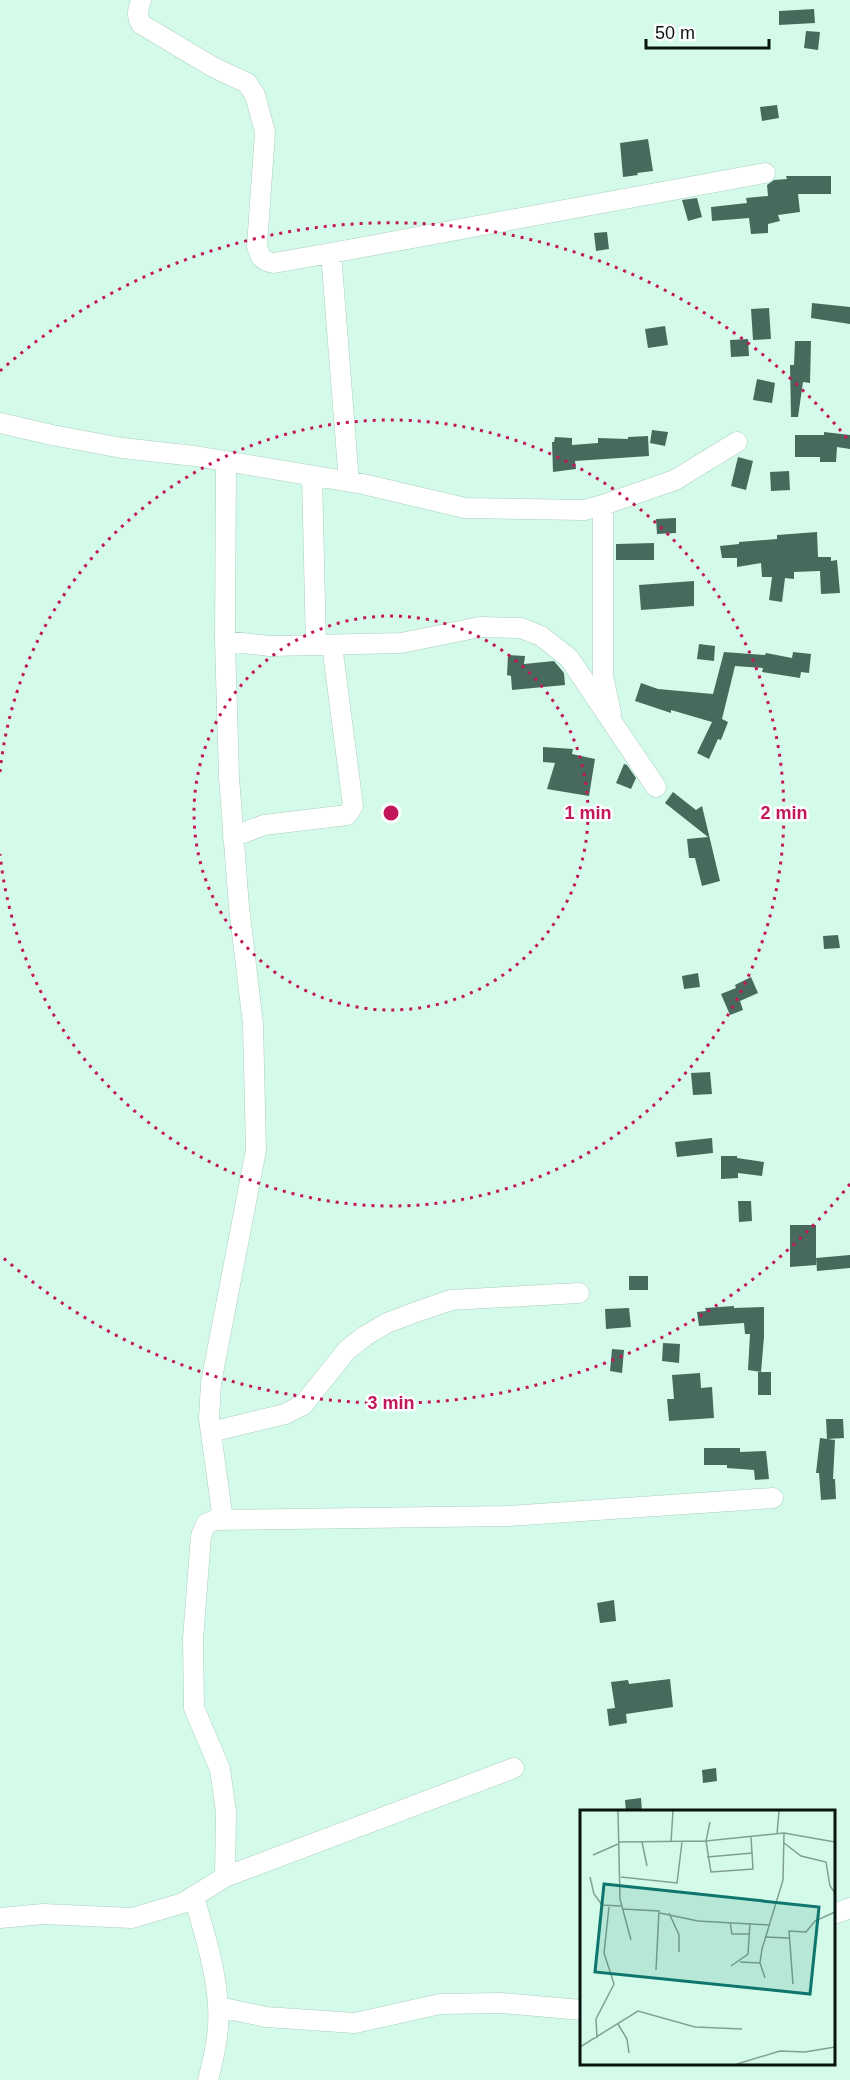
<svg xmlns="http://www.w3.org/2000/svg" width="850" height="2080" viewBox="0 0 850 2080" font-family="Arial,sans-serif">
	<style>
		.building { fill: #476a5c }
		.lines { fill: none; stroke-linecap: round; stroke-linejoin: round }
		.minor-casing { stroke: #a9cfc0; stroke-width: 21 }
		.minor { stroke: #fff; stroke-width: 20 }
		.ring { fill: none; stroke: #c2185b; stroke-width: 3; stroke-dasharray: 3 6 }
		.inset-road { fill: none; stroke: #829f92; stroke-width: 1.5 }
		.view { fill: #0f766e; fill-opacity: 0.15; stroke: #0f766e; stroke-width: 3 }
		.inset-edge { fill: none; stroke: #07140f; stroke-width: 3 }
		.centre { fill: #c2185b; stroke: #fdfdfd; stroke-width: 3 }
		.ring-label { font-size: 18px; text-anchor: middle; font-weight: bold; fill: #c2185b; stroke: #fdfdfd; stroke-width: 5; stroke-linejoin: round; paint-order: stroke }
	</style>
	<rect width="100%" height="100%" fill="#d4fbea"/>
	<path class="building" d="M814,9L815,23L779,25V11Z
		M806,31L820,32L818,50L804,48Z
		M777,105L779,118L762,121L760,107Z
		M648,139L653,171L637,173L638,175L623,177L620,143Z
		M786,176H831V194H798L800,212L778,215L780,221L768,224V233L751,234L749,218L712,221L711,207L747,203L746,198L768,196L767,185L774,180L787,179Z
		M697,198L702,217L688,221L682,200Z
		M607,232L609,249L596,251L594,233Z
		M812,303L850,307V324L811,318Z
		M769,308L771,339L753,340L751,309Z
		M665,326L668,345L648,348L645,329Z
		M748,339L749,356L731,357L730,340Z
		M795,341H811L810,383L803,382L798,417H791L790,365H794Z
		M757,379L775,383L772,403L753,400Z
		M652,430L668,432L665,446L650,443Z
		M824,432L850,435V449L837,447L836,462H820V457H795V435H824Z
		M648,436L649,456L575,461L576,469L553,472L552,442H554L555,437L572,438V445L598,443V438L628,439V437Z
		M738,457L753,461L746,490L731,486Z
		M789,471L790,490L771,491L770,472Z
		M676,518V533L657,534L656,519Z
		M817,532L818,557H831V561L837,560L840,593L821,594L820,571L794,572V579L785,578L782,602L769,600L772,577H762L761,563L737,567V558H722L720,546L739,544V542L777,539V535Z
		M654,543V560H616V544Z
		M694,581V606L641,610L639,585Z
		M699,644L715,646L714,661L697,659Z
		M724,652L765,655L766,653L792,658L793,652L811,654L809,673L801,672L800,678L762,672L763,668L735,666L722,719L728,722L721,740L718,739L709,759L697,753L712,722L671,710V713L635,701L641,683L658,689L713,694Z
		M508,655L525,656L524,664L554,661L564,673L565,685L512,690L511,676L507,675Z
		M543,747L573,749L572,754L595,759L589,796L547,789L555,763L543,762Z
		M624,764L627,765L636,778L631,789L616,783Z
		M673,792L696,810L702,806L720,881L702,886L695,858H689L687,839L708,837L665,803Z
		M838,935L840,948L824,949L823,936Z
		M698,973L700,987L684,989L682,976Z
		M751,977L758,993L740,1001L743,1010L730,1015L721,994L736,988L735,985Z
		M710,1072L712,1094L693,1095L691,1073Z
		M712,1138L713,1153L677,1157L675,1142Z
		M721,1156H737V1158L764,1162L762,1176L738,1173V1178L721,1179Z
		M738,1201H751L752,1221L739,1222Z
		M790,1225H816V1265L790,1267Z
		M850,1255V1268L817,1271L816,1258Z
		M629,1276H648V1290H629Z
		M734,1306V1308L764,1307V1337L761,1372L748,1370L750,1334H745L744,1323L699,1326L697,1312L706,1311L705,1308Z
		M629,1308L631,1327L606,1329L605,1309Z
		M663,1343L680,1344L679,1363L662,1361Z
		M612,1349L624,1350L622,1373L610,1371Z
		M758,1372H771V1395H758Z
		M700,1373L701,1388L712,1387L714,1418L669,1421L667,1399H674L672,1375Z
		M826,1419H843L844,1438L827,1439Z
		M820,1438L835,1440L833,1479H835L836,1499L821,1500L819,1473H816Z
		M704,1448H740V1452L766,1451L769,1479L755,1480L754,1470L727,1468V1465H704Z
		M614,1600L616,1621L600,1623L597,1603Z
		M670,1679L673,1707L626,1714L627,1723L609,1726L607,1709L615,1708L611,1682L628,1680L629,1684Z
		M716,1768L717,1781L703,1783L702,1770Z
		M641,1798L642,1812H626L625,1800Z"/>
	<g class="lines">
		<g class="minor-casing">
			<path id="minor" d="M141,0C138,10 136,14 141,24L213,67L247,83L255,95L265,132L257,246C260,257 262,261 274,263L331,253L765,173
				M331,253L349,482
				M0,423L52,435L122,448L195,456L363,484L465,508L584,510L603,505L675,480L737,442
				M312,476L316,645
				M603,505V676L611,713
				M225,641L270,646L401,643L480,627L521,628L541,636L569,658L656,787
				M233,837L264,825L347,815L353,806L332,645
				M211,1432L285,1414L303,1405L347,1350L365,1336L387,1323L416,1312L451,1300L579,1293
				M223,1520L209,1419L211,1383L256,1150L253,1024L239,907L229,777L225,641L226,462
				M225,1877L226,1812L220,1769L194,1708L193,1639L201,1536L206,1524L215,1520L508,1516L773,1498
				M194,1897C204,1932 216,1969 218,2006C220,2031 214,2057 208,2080
				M834,1914L850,1908
				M0,1918L43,1914L132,1918L183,1903L225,1877L514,1768
				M219,2007L266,2017L355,2023L440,2004L502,2003L582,2010"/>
		</g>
		<use href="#minor" class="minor"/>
	</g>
	<g class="ring">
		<circle cx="391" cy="813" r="197"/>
		<path d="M0 772A393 393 0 1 1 0 854"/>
		<path d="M850 1184A590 590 0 0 1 0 1255M0 371A590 590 0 0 1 850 442"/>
	</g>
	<g transform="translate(580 1810)">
		<rect width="255" height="255" fill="#d4fbea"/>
		<path class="inset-road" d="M38,1L40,89L51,130M130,12L126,31L131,62L173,59L171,27M197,24L199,1M38,32L126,31L204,23L255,32M62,32L67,56M91,32L93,1M204,33L221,46L246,52L250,76L255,83M13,45L38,34M127,47L173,43M10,67L14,84L22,95L41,96M41,67L97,73L102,32M43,99L79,101L76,160M80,103L118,111L189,115M89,103L99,125V142M150,112L152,124H169M185,127L209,128M160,152L180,153M151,156L168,144L170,113M185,168L180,153L182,139L203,70L204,23M213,174L209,121L226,122L235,111L255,102M38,214L47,229L49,243M17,228L16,209L34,174L24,143L29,97M0,237L58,201L115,217L162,219M157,254L200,241L225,242L255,237"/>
		<path class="view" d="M24,74L239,97L230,184L15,162Z"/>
		<rect width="255" height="255" class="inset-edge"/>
	</g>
	<circle cx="391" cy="813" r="9" class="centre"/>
	<g class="ring-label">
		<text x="588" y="819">1 min</text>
		<text x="784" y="819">2 min</text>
		<text x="391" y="1409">3 min</text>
	</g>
	<path d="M646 39v9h123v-9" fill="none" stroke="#07140f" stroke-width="3"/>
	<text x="655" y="39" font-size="18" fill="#07140f" stroke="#fdfdfd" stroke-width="4.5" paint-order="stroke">50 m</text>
</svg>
